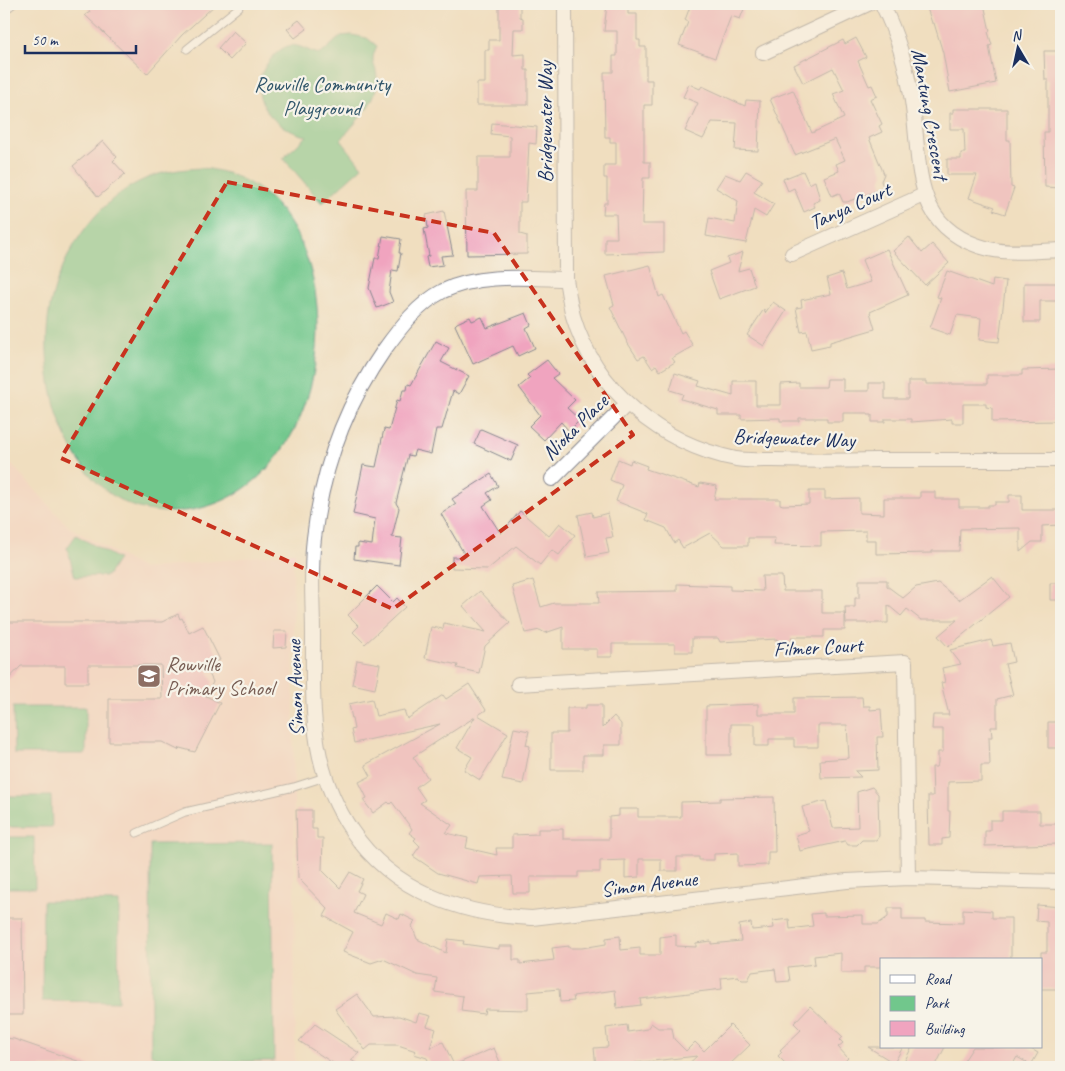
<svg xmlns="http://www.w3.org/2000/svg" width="1065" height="1071" viewBox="0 0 1065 1071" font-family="Caveat,sans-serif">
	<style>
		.built { fill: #f7d1c7 }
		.green { fill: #71c78c; stroke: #467b75 }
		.building { fill: #f0a4bf }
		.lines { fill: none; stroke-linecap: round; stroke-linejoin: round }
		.lane-casing { stroke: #86868e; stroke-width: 9 }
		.street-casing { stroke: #86868e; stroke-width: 16 }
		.lane { stroke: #fff; stroke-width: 7 }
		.street { stroke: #fff; stroke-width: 14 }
		.marked { fill: none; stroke: #c8321e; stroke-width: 4; stroke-dasharray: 10 6; stroke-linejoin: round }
		.labels { text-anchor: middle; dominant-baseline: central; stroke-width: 4.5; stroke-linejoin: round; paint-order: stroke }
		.park-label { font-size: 21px; fill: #30556a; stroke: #f7f3e8 }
		.street-label { font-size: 21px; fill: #1b2f5e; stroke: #f7f3e8 }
		.education-label { font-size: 21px; fill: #785e54; stroke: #f7f3e8; text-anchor: start }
	</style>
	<rect width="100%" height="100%" fill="#f7f3e8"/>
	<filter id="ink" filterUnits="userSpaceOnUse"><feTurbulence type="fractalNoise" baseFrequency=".02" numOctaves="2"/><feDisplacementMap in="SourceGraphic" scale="10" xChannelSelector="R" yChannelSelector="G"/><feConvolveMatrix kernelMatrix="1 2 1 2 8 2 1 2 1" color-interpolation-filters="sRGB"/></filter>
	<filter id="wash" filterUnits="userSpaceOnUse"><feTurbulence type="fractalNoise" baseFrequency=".0096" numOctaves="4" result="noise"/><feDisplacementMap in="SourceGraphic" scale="20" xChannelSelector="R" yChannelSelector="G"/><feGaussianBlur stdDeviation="1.12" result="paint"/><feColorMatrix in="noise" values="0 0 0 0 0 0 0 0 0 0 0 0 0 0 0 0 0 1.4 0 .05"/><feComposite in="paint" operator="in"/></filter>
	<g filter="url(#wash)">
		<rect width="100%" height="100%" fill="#f0debf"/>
		<path class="built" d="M12,465L69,527L144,569L295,552L293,567L295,1067H4V466Z"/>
		<path class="green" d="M352,35L367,38L377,46C368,65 377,63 377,80C378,102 354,123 341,140L362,167L322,203L283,158L307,136C274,130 244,97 267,64C272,57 279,49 288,46C300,43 309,53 321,54L341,36Z
			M202,168C371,185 352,513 166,512C67,511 31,372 53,294C66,247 100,198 145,179C163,171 183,169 202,168Z
			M76,535L118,559L107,576L75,577L67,548Z
			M13,707H86V754H14Z
			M4,796H51L52,827H4Z
			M4,837H34L35,888H4Z
			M272,843L274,1061L172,1062L151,1055L150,844Z
			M43,901L119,902L118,1002L42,1001Z"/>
		<g id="blocks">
			<path class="building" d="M85,4H216L182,35L147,74L85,15L90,12Z
				M499,4H520V17L523,18V29H514L513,55L525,54V70H528V105H477V83H485V50H489V40H499Z
				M607,4H628V14H637V40H640V47H646V80H652V105H644V162H650V178H643L642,224H664V252L605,254V238H617L616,214H603L604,203H607V178H604V165H616V142H610V137H605L604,72H613V56H617V31H604Z
				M691,4H746L740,19L731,16L715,58L679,45L688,22L685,20Z
				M941,4H984L990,31L988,32L992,45L989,46L996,83L950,92L943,53L934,23H932L927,8Z
				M299,20L307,29L295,38L287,29Z
				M233,31L246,43L230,60L218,48Z
				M856,38L866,57L858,61L869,86L872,85L877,96L870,99L882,124L879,126L882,132L869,138L884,174L881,181L884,188L847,202H843L839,193L832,196L824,177L839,171L836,164L845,160L835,139L795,155L770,99L793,90L812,133L844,118L833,94L844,90L833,68L803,83L794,65L843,40L845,44Z
				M1044,51H1061V188L1045,187L1044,132H1048V80H1045Z
				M689,84L700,89L702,86L745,106L746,100L760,101L758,151L735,150L737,123L712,122L703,139L685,131L698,103L683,97Z
				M953,109H1007V140H1010L1011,187L1014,188L1005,214L993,210L995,207L969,198L977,175H947V159H961V153H965L964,129H950V113H953Z
				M492,123L537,127L536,144L529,143L526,202H520V234L527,236V254L467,255L466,191H478V157H510V136L491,134Z
				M103,141L117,157L113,161L125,174L98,197L73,166Z
				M746,171L762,180L754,192L774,204L766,217L754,210L746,243L706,236L709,218L735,223L738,201L716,188L725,174L740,180Z
				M803,171L809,184L815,181L820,200L813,203L815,207L804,212L794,188L788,191L783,179Z
				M444,211L453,255L441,256L443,265L428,267L426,257L429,256L424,229L428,228L426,215Z
				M383,236L401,239L399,253H401L398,271L392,270L389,292L393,302L377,308L369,288L375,258H379Z
				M909,237L922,253L932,244L949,263L925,285L893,251Z
				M887,249L908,295L870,312L875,329L830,342V345L811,349L807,331L801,332L796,308L802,307L801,300L831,294L827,278L842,273L847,289L871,282L862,260Z
				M743,252L738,271L749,268L755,286L719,299L709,271L729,263L727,258Z
				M650,265L659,297L663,295L681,333L684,331L693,346L672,358L675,362L660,371L656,365L652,368L644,356L638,359L627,342L610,307L614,305L606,276Z
				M947,271L992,287L993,279L1006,281L999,342L979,340L981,318L957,315L950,335L930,328L941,298L937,297Z
				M1024,283H1061V301H1040V322H1024Z
				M773,302L786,311L764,346L747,335L764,309L765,313Z
				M526,313L531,325L526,328L535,348L518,356L513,346L473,364L455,325L457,323L470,317L472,321L482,317L487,328Z
				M436,341L449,348L441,362L469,376L459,394L453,391L442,429H436L431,454L415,450L413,456L408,455L396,503L399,508L392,537L402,538L399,565L354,559L355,547H358V543L372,545L375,519L353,514L363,465L376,467L384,429L389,430L397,400L400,401L403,390H407L408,384L411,385Z
				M547,360L558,374L552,378L575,400L567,408L580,420L569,431L561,422L544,440L529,426L540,415L519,387L530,378L527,375Z
				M1061,369V421L992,422V408L986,407V404H963V423H952V419L911,422V419H885V422H872V415H868V413H843V422H827V418H799V421H780V418L741,419V415H718V410L681,399L683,394L670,390L675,373L700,381L698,386L733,396V381H756V405H781V384L799,383V387H826L827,379H843V391H869V383H885V399H908V381H926V384H987V375H1022V370Z
				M481,429L518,445L511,461L474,444Z
				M618,459L630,464L631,460L647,466L646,469L699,487L700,483L717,486L714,499H780V504L783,505L809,504V491H825V499L859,498V513L884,514V498H920V492H935V499H959V507H988V505H995V502H1009V495H1022V510H1061V525L1042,526V542H1032L1020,552V528L960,529L959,551H932V553L876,554V540H866V531L821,532V546L774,545L775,538H748V546H724L710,533L683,548L678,540L674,543L666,528L646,520L648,514L616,501L622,485L610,480Z
				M491,474L498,486L487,493L492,500L483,506L501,534L520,511L549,536L560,523L575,535L559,555L552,550L540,565L516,546L488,569L452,568V557H466L441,514L456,504L452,499Z
				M592,512L593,517L608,513L613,537L606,538L609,553L587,557L578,515Z
				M762,576H782L783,591H822V613H845V630H824V637H791L792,642H777V639L720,642L718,638H692V652H675V644H612V657H597V649H563V627L545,633L540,630L525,633L512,586L533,580L541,607L554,603H599L598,592L677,591V584L730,586V590L763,591Z
				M992,576L1009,597L948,647L938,636L957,620H921L907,609L901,616L888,605V623H846L845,607H855V598H859V580H887V586L903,598L916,587L938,583L959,600Z
				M1050,583H1061V600H1050Z
				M377,586L393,602L397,598L405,607L365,644L353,632L359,626L348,615Z
				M480,591L510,623L485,646L479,673L457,668L458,665L425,658L431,627L443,629L444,623L486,632L463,606Z
				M178,614L180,619L182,618L189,633L203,626L220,660L206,667L213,682L206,696L220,703L195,752L180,748L178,750L162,742H109V699H162L161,665H88V683H65V666H21L4,684V622H162Z
				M274,631H287L286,647L273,648Z
				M991,640L993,646L1010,643L1014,662L1005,664L1013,695L997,699V727H991L992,737H989L990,765H981V781L948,782V811H950L949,838L942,839V845H929L928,796H933L932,767H936L938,763V752H943V729H932L933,715H949L941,683L945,682L942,668L961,664L950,650Z
				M357,660L380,664L375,689L352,684Z
				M469,684L486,710L478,715L508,733L480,780L464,770L472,757L457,748L475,717L413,757L428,778L416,787L425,800L420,803L452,825L446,833L468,838L466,848L497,855L496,848H512V835L538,834V829H563V839H609V817L619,816V809H638V817H681V802L720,801V798L774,797L775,852H768V865L738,866V853L714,854V860H699V857H677V871H661V859H639V877L625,878V860L600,861V872H578V877H530V893H513L512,876L480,877L478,884L438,873L413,856L420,846L414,840L416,838L409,833L412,829L392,802L390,804L388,802L373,813L363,800L367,798L359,782L371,776L365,765L440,724L354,743L351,730L354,729L349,704L372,699L376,716L404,710L407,719L443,695L446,699Z
				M862,697L863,706H870V710L881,709L883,737H877L878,770L855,771L861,777L821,778L820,760L849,758L847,725H818V747H794V739H769V746H755V724H731V755H706V706L758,704V714H794V698Z
				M586,705H602V728L614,716L621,724V745H604V755H583V770H551V733H567V708H586Z
				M1048,722H1061V748H1048Z
				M514,728L529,731L526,745L530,746L523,784L502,780Z
				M872,787L878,794L879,836L876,840H862L857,845H848L845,841L800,851L796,835L809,831L802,807L826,801L833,828L858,827L857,792Z
				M296,810H312V829H317V838H323L322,870L340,888L350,872L363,879L357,891L363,894L354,913L381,924L386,913L399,919L401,914L415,921L412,926L417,939L446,953L448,939L464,941L463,944L499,949V946H513V960H520V964L554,960L552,948L569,946V948H582L606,944V938L620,936L621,950L640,948V955H660V937L676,935V946L696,947V943L711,941V944L741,941L739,925L751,923L752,930L774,928L773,921L789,919L790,929L813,926L811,914L824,913V916L863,915V924H878L888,917V908H902V920H925V922L963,923V909L992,911V918H1011V960H881V967H864V973H841V953L814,956L815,964L788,967L790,981L777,982L775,969L752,972L748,980H742L738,976L721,978L722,989L640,999L641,1005L617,1008L615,990L573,996L574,1001L560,1002L559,989L528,992V1010L485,1009L484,1014L461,1011L463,996L435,992L437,978L417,975L383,959L371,963L343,952L353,932L324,916L328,909L298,878Z
				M1002,811H1040V824H1057V831H1061V844L985,846V831H990V820H1002Z
				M1037,905L1061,907V989H1041V952H1047V922L1036,921Z
				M4,918H22L23,1015H4Z
				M357,994L374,1017L399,1016L416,1022L419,1013L431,1016L427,1026L436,1029L430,1048L443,1042L454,1065L494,1048L502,1067H431L427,1058L414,1054L416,1051L398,1045H371L365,1050L335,1009Z
				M810,1006L843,1037L840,1040L843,1043L838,1047L848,1058L839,1067H789L778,1056L782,1052L780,1050L801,1030L794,1023Z
				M651,1023L658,1028H672L674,1039L686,1051L695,1042L704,1051L730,1025L750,1045L727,1067H685L697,1056L635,1063L636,1067H596L594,1048L608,1047L606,1028L627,1025L628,1032L647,1029Z
				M315,1024L359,1053L351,1060L362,1067H339L299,1041Z
				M4,1038L14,1039L89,1065V1067H4Z
				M868,1047H903L894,1063Z
				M912,1047H945L935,1067H915L904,1062Z
				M973,1047H1028L1038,1053L1031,1065L1017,1057L1011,1067H960Z"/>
		</g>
	</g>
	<g filter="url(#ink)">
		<use href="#blocks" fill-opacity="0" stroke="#86868e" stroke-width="1"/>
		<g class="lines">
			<g class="lane-casing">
				<path id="lane" d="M4,11L13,4
					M187,49L239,7V4
					M137,833L185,812L294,787L325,777"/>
			</g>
			<g class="street-casing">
				<path id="street" d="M565,4L566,279C568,291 570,304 573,316C595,390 661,444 736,459C748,461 761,460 773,460C808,461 842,461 876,460C938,460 999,460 1061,460
					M882,4C897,34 907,68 912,101C922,164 909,229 989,249C1009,254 1040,251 1061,250
					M763,53L868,4
					M792,254L924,195
					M566,279C526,278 480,273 443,291C418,304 400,328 384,350C345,406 322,470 314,538C310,570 313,603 313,635C313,709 309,767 352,831C393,892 463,915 532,918L847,881L908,878L1061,882
					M552,479L627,404
					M518,684L905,662L908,878"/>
			</g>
			<use href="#lane" class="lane"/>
			<use href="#street" class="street"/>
		</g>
	</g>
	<path d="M0 0H1065V1071H0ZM227,182L494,233L633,435L393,609L61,458Z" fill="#f0debf" fill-opacity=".55" fill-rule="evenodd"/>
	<path class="marked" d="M227,182L494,233L633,435L393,609L61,458Z"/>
	<defs>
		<g id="school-square" transform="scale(1.25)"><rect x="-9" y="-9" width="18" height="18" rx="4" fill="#8d6e63" stroke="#f7f3e8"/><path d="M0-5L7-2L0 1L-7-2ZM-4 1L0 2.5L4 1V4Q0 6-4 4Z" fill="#fff"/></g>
	</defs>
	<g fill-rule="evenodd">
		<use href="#school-square" x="149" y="676"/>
	</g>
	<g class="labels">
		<g class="park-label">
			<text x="322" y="84">Rowville Community<tspan x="322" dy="24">Playground</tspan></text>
		</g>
		<g class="street-label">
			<text transform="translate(930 114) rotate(80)">Mantung Crescent</text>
			<text transform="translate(545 122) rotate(-90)">Bridgewater Way</text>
			<text transform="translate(850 206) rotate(-24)">Tanya Court</text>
			<text transform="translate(575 427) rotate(-45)">Nioka Place</text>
			<text transform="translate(794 438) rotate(2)">Bridgewater Way</text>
			<text transform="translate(818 647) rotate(-3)">Filmer Court</text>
			<text transform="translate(295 688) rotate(-92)">Simon Avenue</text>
			<text transform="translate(649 884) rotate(-7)">Simon Avenue</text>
		</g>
		<g class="education-label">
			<text x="166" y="664">Rowville<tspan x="166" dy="24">Primary School</tspan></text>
		</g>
	</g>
	<rect width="1065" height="1071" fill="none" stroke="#f7f3e8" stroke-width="20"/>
	<rect x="880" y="958" width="162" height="90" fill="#f7f3e8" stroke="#9fa5b1"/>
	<rect x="890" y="975" width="25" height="8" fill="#ffffff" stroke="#9fa5b1"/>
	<text x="925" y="984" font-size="15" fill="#1b2f5e">Road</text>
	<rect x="890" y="996" width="25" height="15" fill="#71c78c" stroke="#9fa5b1"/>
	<text x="925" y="1008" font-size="15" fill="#1b2f5e">Park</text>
	<rect x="890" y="1021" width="25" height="15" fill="#f0a4bf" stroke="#9fa5b1"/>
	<text x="925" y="1034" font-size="15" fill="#1b2f5e">Building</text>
	<g transform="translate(1018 48) rotate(351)" stroke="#f7f3e8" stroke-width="4" paint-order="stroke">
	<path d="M0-4L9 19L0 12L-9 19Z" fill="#1b2f5e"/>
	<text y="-8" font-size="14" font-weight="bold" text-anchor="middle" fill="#1b2f5e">N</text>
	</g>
	<path d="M25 45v8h111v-8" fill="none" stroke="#1b2f5e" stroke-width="2.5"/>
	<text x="32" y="45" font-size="15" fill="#1b2f5e" stroke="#f7f3e8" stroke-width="4" paint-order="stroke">50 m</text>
</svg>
